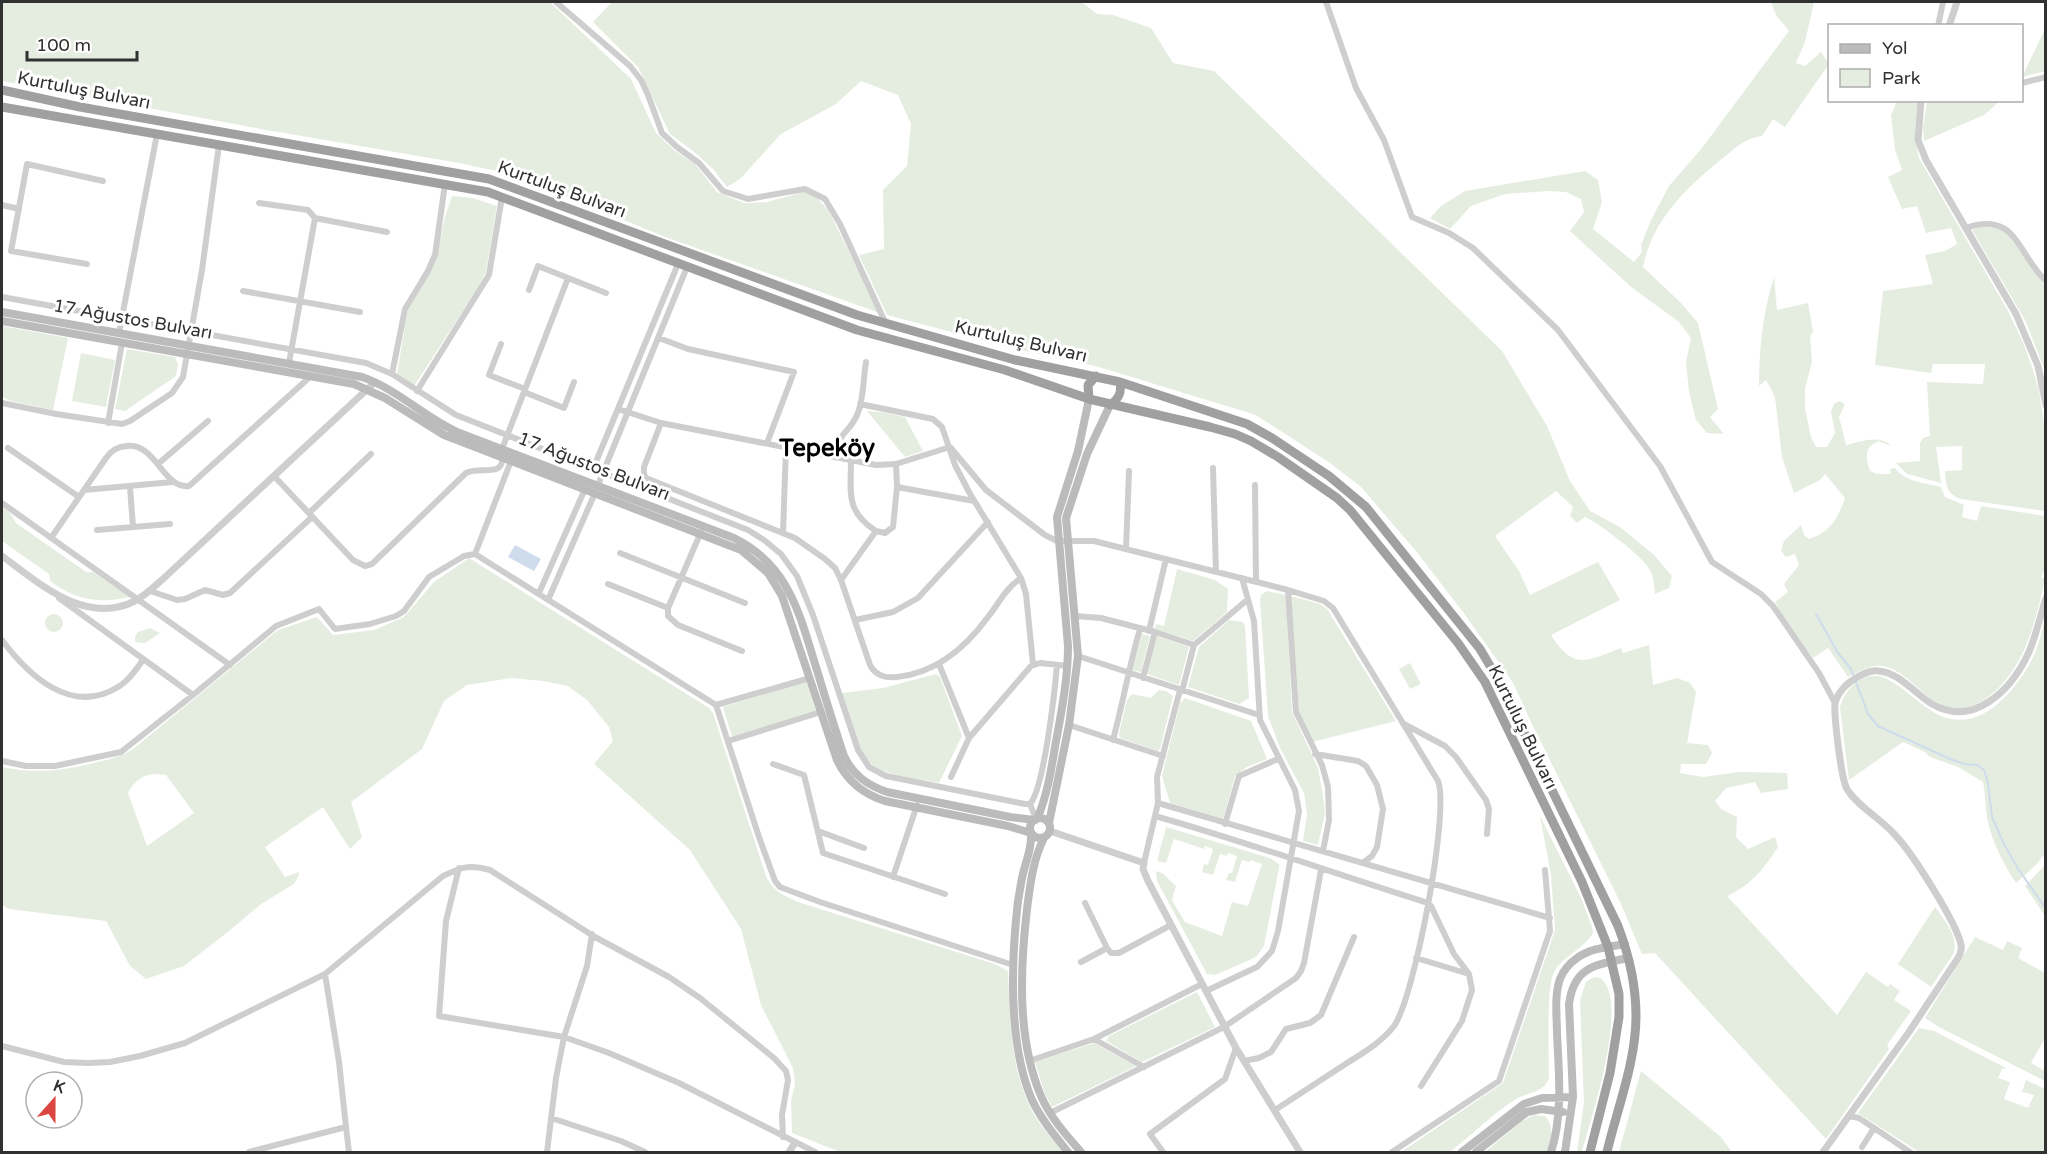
<svg xmlns="http://www.w3.org/2000/svg" width="2047" height="1154" viewBox="0 0 2047 1154" font-family="'Varela Round',sans-serif">
	<style>
		.green { fill: #e5ede0; fill-rule: evenodd }
		.water { fill: #cedceb }
		.lines { fill: none; stroke-linecap: round; stroke-linejoin: round }
		.stream { stroke: #cedceb; stroke-width: 2 }
		.minor { stroke: #cecece; stroke-width: 6 }
		.tertiary { stroke: #cecece; stroke-width: 7 }
		.secondary { stroke: #bbb; stroke-width: 8 }
		.trunk { stroke: #a0a0a0; stroke-width: 9 }
		.labels { text-anchor: middle; dominant-baseline: central; stroke-width: 6; stroke-linejoin: round; paint-order: stroke }
		.street-label { font-size: 18px; fill: #313131; stroke: #fff }
		.district-label { font-size: 24px; font-weight: bold; fill: #000; stroke: #fff }
	</style>
	<rect width="100%" height="100%" fill="#fff"/>
	<path class="green" d="M2,2H550L631,79L656,133L674,150L695,164L717,192L744,203L767,202L804,192L815,196L828,210L880,313L668,238L510,174L459,163L261,129L2,81Z
		M612,2H1082L1097,14L1113,15L1151,28L1173,63L1214,71L1502,351L1547,426L1570,481L1590,511L1620,527L1654,555L1672,576L1669,588L1655,594C1654,585 1654,575 1648,567C1639,554 1599,523 1585,517L1577,523L1570,516L1573,507L1556,491L1495,536L1519,571L1530,595L1598,562L1620,600L1551,635C1574,671 1587,661 1621,648L1623,653L1649,645L1653,685L1677,678L1690,683L1696,692L1687,743L1708,745L1712,753L1706,764H1681L1680,773L1703,777L1740,772L1787,773L1788,789L1761,793L1755,782L1726,788L1715,801L1721,809L1737,817L1736,837L1748,849L1775,837L1778,847C1763,870 1751,885 1727,896L1837,1015L1866,972L1888,987L1890,984L1900,991L1894,1000L1911,1011L1887,1045L1889,1049L1826,1139L1655,953L1642,954L1621,904L1533,726L1512,681L1463,612L1415,550L1361,487L1330,463L1256,415L1099,367L1016,349L887,315L859,255L884,249L883,190L907,166L911,124L898,95L861,81L836,104L781,134L740,179L727,187L713,169L693,151L670,134L638,67L593,22Z
		M1771,2H1814L1805,42L1796,63L1805,66L1821,52L1829,64L1785,127L1773,119L1762,136C1743,139 1737,147 1723,158C1687,187 1652,220 1643,267L1681,303L1698,323L1718,409L1710,417L1724,434L1707,433L1696,420L1689,392L1686,362L1691,338L1679,322L1631,287L1570,231L1584,212L1581,199L1566,192L1548,191L1505,194L1471,206L1450,229L1430,218L1441,206L1465,191L1585,171L1598,180L1602,202L1593,229L1634,262L1642,252L1641,245L1651,220L1669,186L1702,148L1789,31L1776,15Z
		M2045,29V71L2022,77Z
		M1897,101H1918C1915,121 1914,138 1919,158L2008,311L2023,342L2032,367L2039,390L2045,432V511L1961,499C1946,494 1946,485 1945,471L1962,470V446L1936,447L1941,483L1907,474L1896,463L1920,461V443L1923,438L1930,436L1927,382L1983,384L1985,364H1933L1931,373L1875,365L1883,291L1933,284L1925,255L1945,251L1957,244L1951,228L1926,233L1917,206L1902,209L1888,177L1902,170L1895,150L1891,115Z
		M1927,101V100L2000,101L1984,115L1924,141L1923,128Z
		M452,196L473,198L497,206L486,272L478,288L414,386L397,374L407,314L409,308L435,263L445,217Z
		M1980,227L1998,228L2014,239L2045,286V371L2025,320L1972,230Z
		M1774,277L1777,310L1808,303L1813,332L1810,336L1812,362L1805,388V409L1811,437L1816,447H1827L1835,433L1831,412L1834,404L1839,401L1845,404L1839,417L1846,445C1860,442 1880,434 1891,446L1879,441C1863,447 1866,458 1870,471L1877,474H1891L1890,469L1895,468C1905,482 1925,483 1941,487L1945,497L1964,505L1962,517L1977,521L1981,506L2045,516V568L2041,577L2045,579C2040,603 2034,628 2024,650C2010,682 1975,724 1936,702C1919,692 1904,670 1883,666C1870,664 1859,672 1848,677L1828,648L1813,658L1783,617L1775,602L1788,592L1784,584L1799,565L1795,554L1786,557L1781,551L1784,541L1801,525L1804,535L1809,539C1831,532 1838,518 1845,498L1825,474L1820,480L1794,493L1782,457L1775,397L1766,380L1759,386C1759,349 1763,311 1774,277Z
		M2,326L68,338L53,410L11,401L2,397Z
		M127,349L175,357L178,364L176,376L125,411L115,409Z
		M81,353L115,360L106,407L72,401Z
		M867,411L881,412L905,417L923,451L905,457Z
		M2,507L10,513L16,523L86,572H93L130,597C99,604 75,600 50,581L49,574L2,541Z
		M469,558L709,708L713,713L766,876C773,891 783,895 798,902L995,964L1008,971C1010,1017 1010,1065 1030,1107C1038,1124 1052,1138 1063,1152H840L792,1133L791,1100L795,1084L793,1068L761,1005L741,929L690,850L594,764L613,741L609,727L588,701L568,686L543,681L512,678L467,685L444,701L422,749L351,802L362,837L350,849L323,807L265,847L285,877L299,872V875L294,884L261,904L229,931L184,966L146,979L130,966L106,921L9,909L2,905V767C38,774 63,771 98,762C111,759 122,756 133,749L278,630L317,617L333,635L374,630L404,617L434,582ZM153,774L166,775L194,813L147,846L128,793C134,782 140,776 153,774Z
		M1177,569L1215,580L1228,589L1227,612L1193,641L1155,629L1156,624L1164,626Z
		M1267,591L1286,595L1292,712L1318,768L1323,796L1325,813L1318,845L1303,841L1307,814L1304,793L1280,748L1268,716L1260,600L1261,595Z
		M1291,596L1320,604L1327,609L1396,721L1312,742L1299,714Z
		M45 623a9 9 0 1 1 18 0a9 9 0 1 1-18 0Z
		M2045,619V853L2037,864L2016,883C2005,866 1994,846 1989,826C1985,812 1986,797 1983,782L1958,767L1930,757L1925,752L1903,742L1849,780L1840,708C1844,688 1866,668 1887,679C1907,689 1921,707 1941,716C1980,732 2013,694 2030,663C2038,649 2041,634 2045,619Z
		M1229,620L1243,622L1245,626L1249,698L1239,704L1188,687L1199,647Z
		M150,628L160,633L145,643L135,642V636L138,632Z
		M1142,634L1150,636L1141,672L1132,670Z
		M1157,636L1189,647L1179,685L1147,674Z
		M1410,663L1421,684L1410,689L1399,669Z
		M936,674L940,677L962,736L939,783C915,778 875,777 862,753C853,735 848,714 841,695L842,693L883,688Z
		M806,681L816,711L732,737L723,707Z
		M1159,690L1166,691L1173,696L1160,749L1158,751L1120,738L1119,734L1127,700L1132,694L1151,698Z
		M1185,698L1251,721L1267,759L1247,767L1235,776L1223,819L1170,803L1162,776L1180,703Z
		M1540,816L1582,900L1592,927L1593,933C1584,949 1564,955 1554,972C1546,987 1549,1057 1549,1078C1544,1093 1528,1092 1516,1099C1492,1114 1472,1135 1450,1152H1401L1503,1083L1555,930L1551,875Z
		M1166,827L1270,858L1279,864V868L1264,946L1256,957L1220,973L1215,975L1207,974L1157,881L1156,871L1162,873L1176,886L1172,900L1185,922L1222,936L1232,902L1248,906L1262,864L1251,860L1250,862L1242,860L1235,882L1226,880L1229,873H1232L1237,856L1228,853L1227,856L1220,854L1213,875L1202,872L1204,864L1208,865L1213,849L1205,846L1204,849L1174,839L1166,863L1157,861Z
		M2045,865V916L2025,886Z
		M1935,907C1945,921 1958,935 1954,953L1931,987L1898,964Z
		M1975,937L2003,950L2007,941L2022,948L2018,958L2045,973V1038L2031,1063L2045,1071V1081L1939,1027L1925,1018Z
		M1598,977C1633,993 1590,1123 1582,1152H1577L1584,1102L1580,1000L1586,982L1592,978Z
		M1197,992L1215,1027L1142,1062L1106,1041L1109,1036Z
		M1919,1028L1934,1031L2006,1068L2002,1069L1998,1078L2010,1082L2004,1099L2028,1108L2034,1095L2022,1092L2026,1080L2045,1089V1152H1919L1858,1113Z
		M1094,1043L1136,1066L1052,1107L1045,1094L1035,1062Z
		M1641,1071L1721,1137L1732,1152H1619Z
		M1534,1115L1545,1116C1555,1126 1550,1140 1548,1152H1485L1522,1121Z"/>
	<path class="water" d="M515,545L541,559L534,571L508,557Z"/>
	<g class="lines">
		<path class="stream" d="M1816,614L1838,653L1851,669L1868,714L1878,726L1950,759L1964,764L1977,765L1984,770L1988,783L1992,817L2003,842L2017,867L2046,909"/>
		<path class="minor" d="M556,2L630,66L641,80L648,95L662,133L677,147L699,163L723,191L748,199L805,189L825,199L840,224L886,324
			M1326,2L1356,88L1384,140L1412,217L1449,233L1473,248L1558,330L1660,466L1712,562L1761,594L1773,606L1819,673L1835,703
			M1938,26L1943,2
			M2022,83L2046,77
			M259,203L308,210L315,218
			M2,205L19,209
			M1965,228C2017,210 2017,254 2046,281
			M87,264L11,251L27,164L103,181
			M529,290L538,266L568,278
			M243,291L360,312
			M2,297L366,363L392,374L456,415L748,530L764,540L781,554L797,576L813,615L858,750L869,767L886,776L1025,804H1030C1044,789 1055,689 1057,665
			M119,333L157,134
			M659,338L688,349L794,372L767,443
			M501,344L489,375L525,389
			M289,363L315,218L387,232
			M392,374L405,309L428,271L435,255L445,184
			M417,391L489,275L502,197
			M524,392L564,408L574,382
			M2,403L56,414L122,424L130,421L172,393L183,377L202,270L219,145
			M860,404L933,419L942,427L955,465L969,492L1021,578L1026,594L1033,664
			M618,409L661,423L876,465L896,464L950,447L986,490L1045,535L1057,541H1094L1288,590L1324,601L1333,608L1438,781C1450,812 1414,999 1394,1026C1381,1043 1361,1054 1344,1065C1321,1080 1298,1095 1275,1110
			M108,423L122,343
			M661,423L644,467V474L646,478L795,538L825,559L835,568L841,580L870,665C876,676 885,678 897,677C936,673 966,647 988,617C999,603 1006,588 1021,578
			M8,448L79,497
			M835,457C838,431 849,434 857,415C864,400 863,379 866,362
			M158,464L208,421
			M1213,468L1216,572
			M593,469L678,264
			M274,476L353,560L365,566L372,564L466,473C483,465 507,481 502,449L568,278L606,293
			M598,485L687,267
			M1255,485L1256,582
			M130,487L133,527
			M897,487L974,501
			M84,490L173,482
			M2,503L230,665
			M309,513L371,454
			M97,530L170,524
			M876,531L885,533L893,527L897,487L896,464
			M701,532L668,608V616L678,625L742,651
			M783,533L786,447
			M51,538L106,458C112,450 117,447 127,446C156,443 163,489 189,486L311,376
			M1126,549L1129,471
			M620,553L745,603
			M475,554L716,705L759,837L775,881L780,887L820,902L1013,965
			M841,580L876,531C845,511 851,493 851,460
			M608,584L668,608
			M1288,590L1296,712L1322,765L1328,787L1329,820L1323,851
			M150,591L177,600L185,599L205,590L223,595L230,593L312,517
			M539,593L585,489
			M59,598L193,695L276,626L319,609L335,629L370,624L396,616L404,611L429,577L464,556L475,554L511,461
			M548,600L595,493
			M1075,616L1101,618L1155,632L1194,645
			M855,620L893,612L918,598L988,522
			M1149,631L1166,559
			M2,640C28,675 71,716 118,687C129,681 136,669 143,660
			M1078,656L1259,715
			M939,664L969,738
			M1143,678L1155,632
			M1182,691L1194,645L1247,600
			M716,705L810,678
			M1404,724L1445,746L1456,757L1486,800L1489,809L1487,834
			M1069,725L1163,756
			M1113,740C1123,703 1129,666 1140,629
			M728,741L821,712
			M1315,754L1358,761L1366,766L1377,785L1383,809L1377,847L1372,856L1364,862
			M2,761L26,766H55L121,752L193,695
			M773,764L804,775L823,853L945,894
			M951,777L969,738L1031,666L1040,663L1068,666
			M1158,803L1550,918
			M1030,804L1036,819
			M1155,816C1247,842 1336,874 1428,903L1431,906L1454,954L1469,974L1472,990L1462,1021L1421,1086
			M1225,824L1239,776L1278,759
			M818,831L864,848
			M1144,863L1158,803L1157,777L1180,690
			M459,868L446,921L439,1016L564,1037L609,1053L679,1083L815,1152
			M893,877L917,805
			M1107,948L1111,953H1119L1171,925
			M1416,958L1469,974
			M1081,962L1107,948L1085,903
			M1206,991L1257,967L1272,951L1278,931L1299,811L1295,790L1260,720L1254,621L1242,578
			M1094,1039L1144,1067
			M2,1046L64,1062L88,1063L110,1062L140,1056L185,1043L325,974L443,876C462,867 469,864 490,870L595,937L669,977L700,998L774,1058L786,1071L788,1080L782,1115L783,1137
			M1029,1061L1094,1039L1202,984
			M1244,1061L1259,1058L1271,1052L1286,1029L1310,1023L1321,1015L1354,937
			M1050,1113L1224,1027L1296,978L1301,971L1304,963L1321,870
			M1849,1116L1859,1118L1910,1152
			M551,1118L621,1141L645,1152
			M346,1127L349,1152
			M1862,1147L1874,1128
			M249,1152L346,1127L339,1062L325,974
			M547,1152L556,1078L564,1037L587,966L592,934
			M1163,1152L1150,1134L1225,1079L1236,1048
			M1392,1152L1499,1081L1550,931L1545,870"/>
		<path class="tertiary" d="M1949,26L1957,2
			M1921,100L1918,140L1926,160L2016,314L2038,366L2046,405
			M2,556C39,583 85,626 135,601C146,595 155,586 164,578L375,382
			M1050,831L1144,863L1143,869L1148,881L1236,1048L1300,1152
			M789,1152L795,1143
			M1823,1152L1909,1032L1958,958C1961,953 1962,950 1961,945C1957,923 1912,853 1896,836C1883,820 1857,806 1847,789C1841,779 1834,716 1835,704C1836,696 1844,686 1850,682C1858,676 1869,669 1879,671C1900,673 1915,694 1932,704C1974,728 2011,690 2028,654C2036,637 2040,616 2046,598"/>
		<path class="secondary" d="M2,312L362,377C397,389 424,417 457,432L734,538C789,565 799,613 816,667C825,697 834,726 844,756C853,775 867,785 887,792L1010,817L1035,820
			M2,321L354,384L385,398L444,435L741,550L768,573L782,596L837,760C847,781 863,794 885,801L1008,826L1031,833
			M1030 828a10 10 0 1 1 20 0a10 10 0 1 1-20 0Z
			M1037,819C1047,796 1051,771 1055,747C1061,714 1068,680 1068,646L1057,517L1078,451L1089,399
			M1049,823L1069,725L1078,656L1066,518L1087,454L1110,405
			M1031,834C1032,847 1027,858 1024,870C1021,880 1020,891 1018,901C1011,961 1008,1044 1032,1100C1041,1119 1055,1136 1068,1152
			M1044,838C1033,859 1030,886 1027,909C1020,969 1017,1040 1041,1096C1050,1117 1066,1135 1081,1152
			M1462,1152L1524,1104L1542,1098L1573,1097
			M1476,1152L1527,1112L1541,1109L1563,1112
			M1551,1152C1563,1115 1559,1073 1557,1034C1557,1017 1554,996 1560,979C1563,971 1570,963 1577,958C1591,948 1608,947 1625,944
			M1565,1152L1573,1097L1569,1004C1574,966 1596,965 1628,958"/>
		<path class="trunk" d="M2,90L80,107L489,179L857,315L1015,360L1120,382L1247,424L1272,438L1329,476L1366,507L1480,649L1499,681L1618,926C1629,955 1636,985 1636,1016C1636,1062 1617,1109 1607,1152
			M2,107L488,192L857,330L1005,370L1089,399L1210,427L1235,434L1251,441L1278,457L1337,498L1350,510L1458,643L1485,682L1582,882L1608,947L1619,994V1017L1610,1073L1590,1152
			M1089,399L1088,385L1096,376
			M1110,405C1119,399 1122,392 1120,382"/>
	</g>
	<g class="labels">
		<g class="street-label">
			<text transform="translate(84 90) rotate(11)">Kurtuluş Bulvarı</text>
			<text transform="translate(562 189) rotate(20)">Kurtuluş Bulvarı</text>
			<text transform="translate(133 319) rotate(10)">17 Ağustos Bulvarı</text>
			<text transform="translate(1021 341) rotate(13)">Kurtuluş Bulvarı</text>
			<text transform="translate(594 466) rotate(21)">17 Ağustos Bulvarı</text>
			<text transform="translate(1523 727) rotate(64)">Kurtuluş Bulvarı</text>
		</g>
		<g class="district-label">
			<text x="827" y="448">Tepeköy</text>
		</g>
	</g>
	<rect width="2047" height="1154" fill="none" stroke="#313131" stroke-width="6"/>
	<rect x="1828" y="24" width="195" height="78" fill="#ffffff" stroke="#adadad" stroke-width="1.5"/>
	<rect x="1840" y="44" width="30" height="9" fill="#bbbbbb" stroke="#adadad" stroke-width="1.5"/>
	<text x="1882" y="54" font-size="18" fill="#313131">Yol</text>
	<rect x="1840" y="69" width="30" height="18" fill="#e5ede0" stroke="#adadad" stroke-width="1.5"/>
	<text x="1882" y="84" font-size="18" fill="#313131">Park</text>
	<g transform="translate(54 1100) rotate(21)"><circle r="28" fill="#ffffff" stroke="#adadad" stroke-width="1.5"/>
	<path d="M0-4.5L10 22L0 15L-10 22Z" fill="#db4740"/>
	<text y="-9" font-size="16" font-weight="bold" text-anchor="middle" fill="#313131">K</text>
	</g>
	<path d="M27 51v9h110v-9" fill="none" stroke="#313131" stroke-width="3"/>
	<text x="36" y="51" font-size="18" fill="#313131" stroke="#ffffff" stroke-width="4.5" paint-order="stroke">100 m</text>
</svg>
